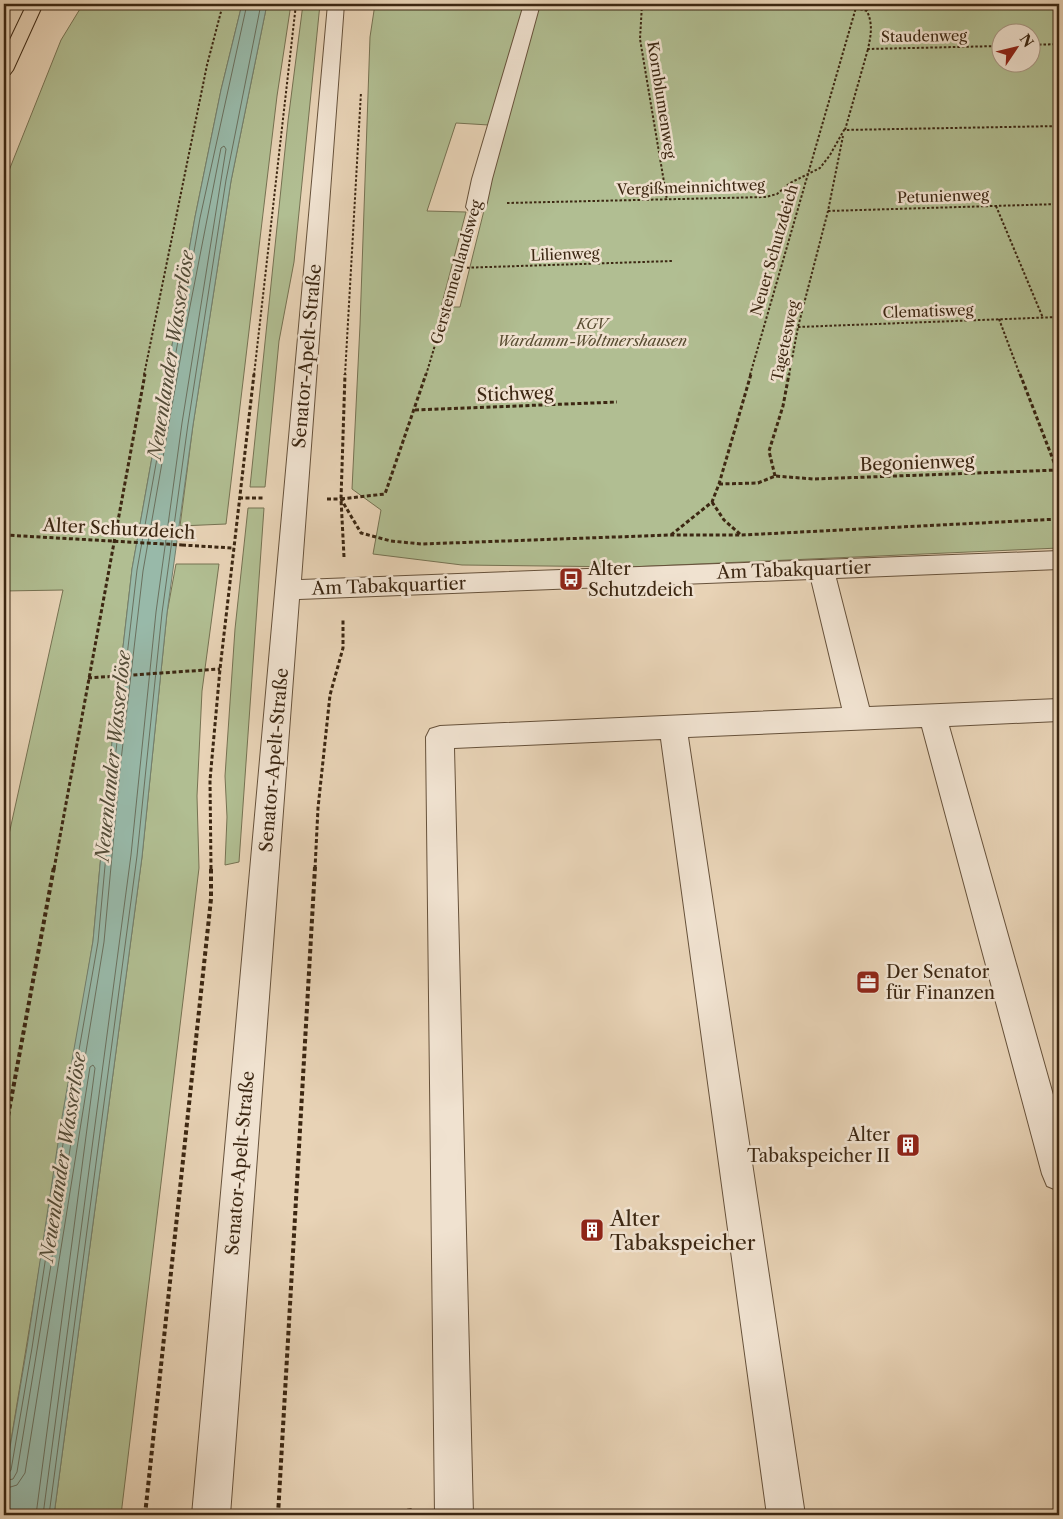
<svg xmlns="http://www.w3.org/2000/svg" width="1063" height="1519" viewBox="0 0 1063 1519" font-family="'Libre Caslon Text',serif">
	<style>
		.green { fill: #b1be92; stroke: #767252; fill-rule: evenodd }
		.water { fill: #98b9a9; stroke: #737f6d }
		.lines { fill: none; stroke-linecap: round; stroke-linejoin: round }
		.shore { stroke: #6a705e; stroke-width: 1 }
		.minor-casing { stroke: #67523b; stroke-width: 2 }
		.highway-casing { stroke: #3c2712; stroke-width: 2 }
		.path-far2 { stroke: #3c2712; stroke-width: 2; stroke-dasharray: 2.5 2; stroke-linecap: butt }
		.path-far1 { stroke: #3c2712; stroke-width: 3; stroke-dasharray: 4 2.5; stroke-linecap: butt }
		.path { stroke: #3c2712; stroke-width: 4; stroke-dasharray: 4.5 3; stroke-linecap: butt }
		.minor { fill: #f0e2d0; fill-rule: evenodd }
		.highway { fill: #e8d3b6; fill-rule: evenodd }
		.path-bridge { stroke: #3c2712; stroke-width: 3; stroke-dasharray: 4 2.5; stroke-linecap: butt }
		.labels { text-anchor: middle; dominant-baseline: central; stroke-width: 5; stroke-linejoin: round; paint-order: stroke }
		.far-street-label { font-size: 15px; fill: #3c2712; stroke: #f0e2d0 }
		.far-park-label { font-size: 15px; font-style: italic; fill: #594d32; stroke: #f0e2d0 }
		.street-label { font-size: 18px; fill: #3c2712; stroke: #f0e2d0 }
		.poi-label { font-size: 18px; fill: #3c2712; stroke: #f0e2d0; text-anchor: start }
		.water-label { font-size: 19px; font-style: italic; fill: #534c38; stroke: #f0e2d0 }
		.near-poi-label { font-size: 21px; fill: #3c2712; stroke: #f0e2d0; text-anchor: start }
	</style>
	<rect width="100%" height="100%" fill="#e8d3b6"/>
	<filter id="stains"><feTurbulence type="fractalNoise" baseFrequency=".004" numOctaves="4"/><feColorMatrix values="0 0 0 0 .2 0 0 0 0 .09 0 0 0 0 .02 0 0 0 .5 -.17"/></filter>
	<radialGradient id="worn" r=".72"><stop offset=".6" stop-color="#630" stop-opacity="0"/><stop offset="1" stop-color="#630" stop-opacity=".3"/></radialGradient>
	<path class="green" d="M83,4H242L221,90L195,217L132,569L109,768L93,941L4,1483V857L63,590L4,591V183L61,40Z
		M267,4H291L277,96L226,524L180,526L193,425L231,181Z
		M303,4H320L294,262L279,341L265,487H250L288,121Z
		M375,4H1059V548L630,567L462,565L373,554L381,510L352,489L360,325L370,37ZM1000,32H1030V62H1000ZM456,123L505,126L460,307H441L466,212L427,211Z
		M248,508H264L239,862L225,865L227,817L225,776L235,629Z
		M176,564H219L202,691L197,796L199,868L121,1515H54L142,857L167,613Z"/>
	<path class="water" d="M242,4H267L231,181L193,425L167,613L142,857L54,1515H4V1483L27,1347L61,1123L93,941L109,768L132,569L195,217L221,90Z"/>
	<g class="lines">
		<path class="shore" d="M4,1475L8,1474L11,1470L32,1348L66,1124L98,942L114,768L137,570L200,218L247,4
			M4,1481L13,1479L17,1472L104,942L120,769L143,571L185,332L221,148L224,146L226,149L182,423L156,612L131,855L43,1515
			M4,1489L17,1485L25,1473L90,1067L93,1065L95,1068L36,1515
			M49,1515L137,856L162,613L188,424L226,180L261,4"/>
		<g class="minor-casing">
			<path id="minor" d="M328,4H344L301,580L1059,551V569L836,578L869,707L1059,699V721L949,726L1059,1116V1191L1047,1186L1042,1174L922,727L688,737L805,1515H767L661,739L454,748L473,1515H435L426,737L430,729L440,726L842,708L811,579L299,599L230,1515H192Z
				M524,4H540L492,179L486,207L483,211L476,213L469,211L466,207L472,179Z"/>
		</g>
		<g class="highway-casing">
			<path id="highway" d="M27,4H43L13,70L10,74L4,75V52Z"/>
		</g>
		<path class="path-far2" d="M642,4L640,39L667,200
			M856,8L867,11C873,24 871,35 868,49L1000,46
			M1030,45L1059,44
			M845,130L868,49
			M507,203L766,197L777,194L790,183L820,168L830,155L844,130L1059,126
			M996,206L1043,318
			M828,211L1059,204
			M458,268L673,261
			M999,319L1020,375
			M798,327L1059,317
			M144,375L207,65L223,4
			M254,375L296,4
			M345,375L361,92
			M426,375L469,232
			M750,375L857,4
			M789,375L798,327L828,211L843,136"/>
		<path class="path-far1" d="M1020,374L1057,470
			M415,410L617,402
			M775,476L769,451L783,406L789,374
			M719,484L758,483L775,476L814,479L1059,470
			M239,498H263
			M327,499H341L361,533L391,541L422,544L670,535H742L1059,519
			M341,499L385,494L426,374
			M712,502L724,520L741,535
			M671,535L712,502L719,484L751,374
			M182,545L233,548
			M344,557L341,499L345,374
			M88,678L220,669
			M54,869L145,374
			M211,869L210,780L220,669L254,374
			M315,869L318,808L330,695L343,648V618"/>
		<path class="path" d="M4,1138L54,867
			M145,1515L211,899V867
			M278,1515L315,867
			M370,1515L414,1510"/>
		<use href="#minor" class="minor"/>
		<use href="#highway" class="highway"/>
		<path class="path-bridge" d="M4,535L182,545"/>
	</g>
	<defs>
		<g id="bus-square" transform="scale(1.25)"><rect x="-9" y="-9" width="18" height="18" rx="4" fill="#8f2418" stroke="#f0e2d0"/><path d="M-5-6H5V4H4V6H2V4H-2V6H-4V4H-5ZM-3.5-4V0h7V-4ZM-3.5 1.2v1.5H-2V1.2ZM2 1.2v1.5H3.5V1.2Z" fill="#fff"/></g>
		<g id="office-square" transform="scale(1.25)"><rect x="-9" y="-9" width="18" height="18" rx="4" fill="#8f2418" stroke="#f0e2d0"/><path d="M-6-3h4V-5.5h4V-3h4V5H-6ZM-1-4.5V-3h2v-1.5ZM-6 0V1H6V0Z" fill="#fff"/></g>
		<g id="building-square" transform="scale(1.25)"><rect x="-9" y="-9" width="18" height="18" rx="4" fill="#8f2418" stroke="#f0e2d0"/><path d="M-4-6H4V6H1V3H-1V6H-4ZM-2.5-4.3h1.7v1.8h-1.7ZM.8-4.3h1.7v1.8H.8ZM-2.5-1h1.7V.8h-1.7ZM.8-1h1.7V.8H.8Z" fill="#fff"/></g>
	</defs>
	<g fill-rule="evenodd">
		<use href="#bus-square" x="571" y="579"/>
		<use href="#office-square" x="868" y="982"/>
		<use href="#building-square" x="908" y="1145"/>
		<use href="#building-square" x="592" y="1230"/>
	</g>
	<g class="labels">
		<g class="far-street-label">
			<text transform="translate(924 36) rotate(-1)">Staudenweg</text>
			<text transform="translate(662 100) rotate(81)">Kornblumenweg</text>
			<text transform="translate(691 187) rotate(-2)">Vergißmeinnichtweg</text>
			<text transform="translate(943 196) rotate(-2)">Petunienweg</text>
			<text transform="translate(774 250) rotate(-74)">Neuer Schutzdeich</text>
			<text transform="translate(565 254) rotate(-2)">Lilienweg</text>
			<text transform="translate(456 272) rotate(-74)">Gerstenneulandsweg</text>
			<text transform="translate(928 311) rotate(-2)">Clematisweg</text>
			<text transform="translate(785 341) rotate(-78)">Tagetesweg</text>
		</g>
		<g class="far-park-label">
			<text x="592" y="323">KGV<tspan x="592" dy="17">Wardamm-Woltmershausen</tspan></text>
		</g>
		<g class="street-label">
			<text transform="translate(307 356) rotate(-85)">Senator-Apelt-Straße</text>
			<text transform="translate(515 394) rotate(-2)">Stichweg</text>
			<text transform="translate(917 463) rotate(-2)">Begonienweg</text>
			<text transform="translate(119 529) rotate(3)">Alter Schutzdeich</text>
			<text transform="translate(794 570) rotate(-2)">Am Tabakquartier</text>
			<text transform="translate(389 586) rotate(-2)">Am Tabakquartier</text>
			<text transform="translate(274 760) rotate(-85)">Senator-Apelt-Straße</text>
			<text transform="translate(240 1163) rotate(-85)">Senator-Apelt-Straße</text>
		</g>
		<g class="poi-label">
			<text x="588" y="569">Alter<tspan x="588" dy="21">Schutzdeich</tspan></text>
			<text x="886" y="972">Der Senator<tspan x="886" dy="21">für Finanzen</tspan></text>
			<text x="890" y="1135" text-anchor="end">Alter<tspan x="890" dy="21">Tabakspeicher II</tspan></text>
		</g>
		<g class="water-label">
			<text transform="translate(171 355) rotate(-81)">Neuenlander Wasserlöse</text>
			<text transform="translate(113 756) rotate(-84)">Neuenlander Wasserlöse</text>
			<text transform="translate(63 1157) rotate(-81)">Neuenlander Wasserlöse</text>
		</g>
		<g class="near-poi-label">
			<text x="610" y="1218">Alter<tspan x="610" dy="24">Tabakspeicher</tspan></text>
		</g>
	</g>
	<rect width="1063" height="1519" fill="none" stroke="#e8d3b6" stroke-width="20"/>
	<rect x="5" y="5" width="1053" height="1509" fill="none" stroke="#3c2712" stroke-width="2.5"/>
	<rect x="10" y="10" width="1043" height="1499" fill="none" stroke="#3c2712"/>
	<g transform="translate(1016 48) rotate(55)"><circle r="24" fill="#f0e2d0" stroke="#a89784"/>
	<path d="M0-4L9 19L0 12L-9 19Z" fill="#8f2418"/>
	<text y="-8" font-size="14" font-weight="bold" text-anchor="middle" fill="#3c2712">N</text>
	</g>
	<rect width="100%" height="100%" filter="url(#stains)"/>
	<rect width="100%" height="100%" fill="url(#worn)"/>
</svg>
